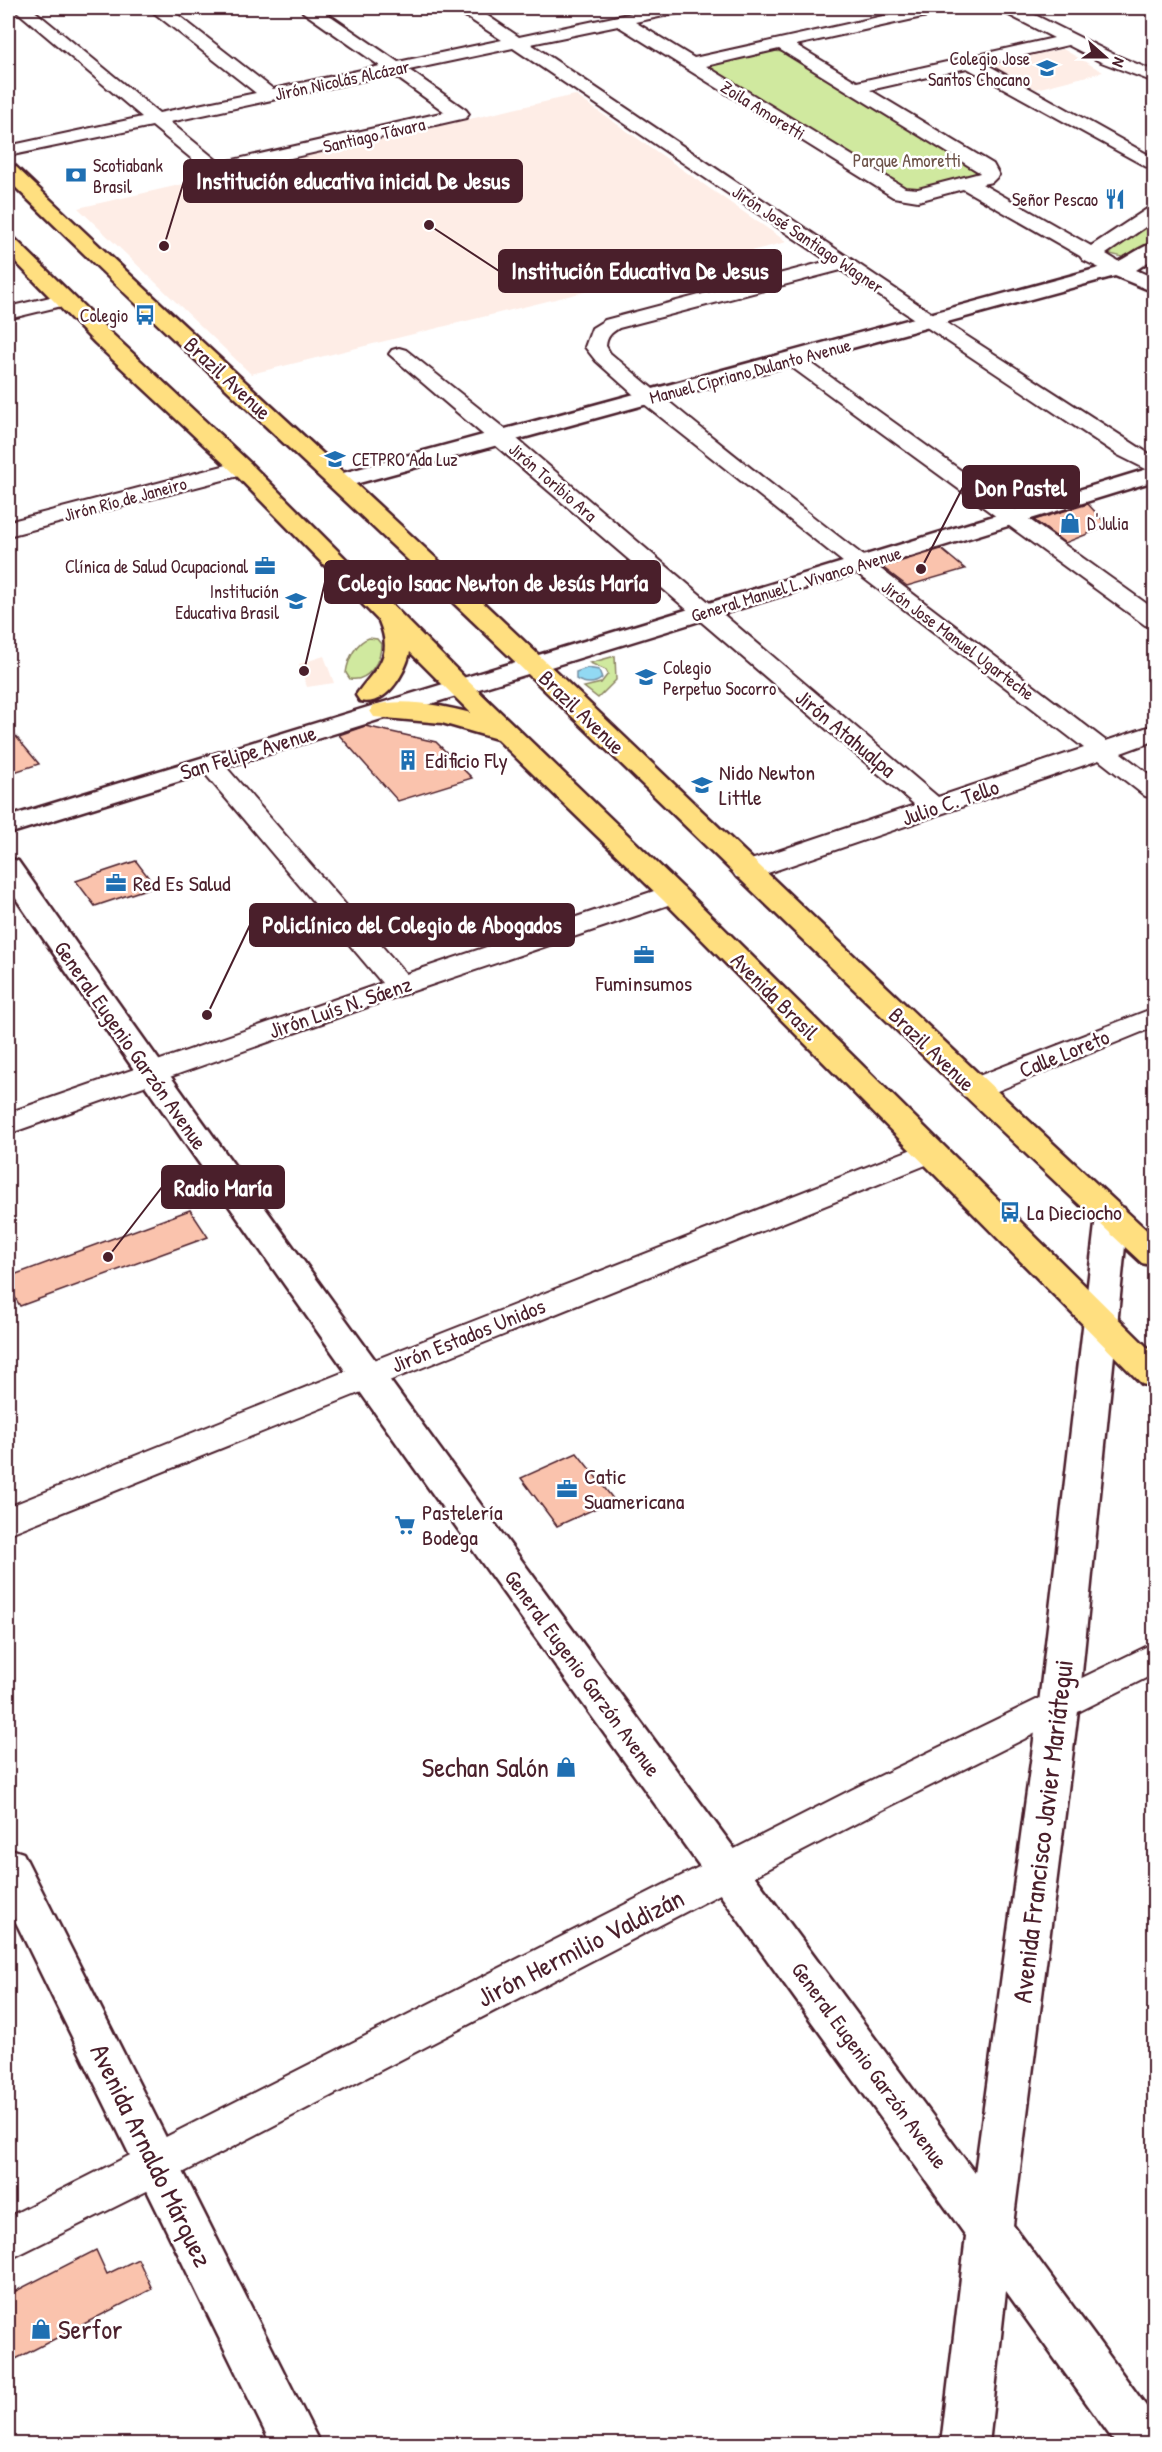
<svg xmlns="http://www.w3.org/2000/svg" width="1162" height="2452" viewBox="0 0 1162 2452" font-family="'Patrick Hand',sans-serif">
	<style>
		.built { fill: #feede6 }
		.green { fill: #d0e99f; stroke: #8d8465; stroke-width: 1.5 }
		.water { fill: #92d9f3; stroke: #758fa3; stroke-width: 1.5 }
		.building { fill: #fac3ad; stroke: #4a1f2b; stroke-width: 1.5 }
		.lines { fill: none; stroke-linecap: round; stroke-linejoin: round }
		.street-casing { stroke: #4a1f2b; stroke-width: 4 }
		.secondary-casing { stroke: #4a1f2b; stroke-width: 5 }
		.primary-casing { stroke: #4a1f2b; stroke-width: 5 }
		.street { fill: #fff; fill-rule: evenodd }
		.secondary { fill: #fff; fill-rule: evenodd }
		.primary { fill: #ffdf80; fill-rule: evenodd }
		.labels { text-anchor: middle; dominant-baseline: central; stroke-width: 5; stroke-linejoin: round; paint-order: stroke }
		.far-poi-label { font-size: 18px; fill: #4a1f2b; stroke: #fff; text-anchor: end }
		.far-street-label { font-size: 18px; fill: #4a1f2b; stroke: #fff }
		.far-park-label { font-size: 18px; fill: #6c5248; stroke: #fff }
		.street-label { font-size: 22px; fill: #4a1f2b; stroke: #fff }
		.poi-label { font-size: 22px; fill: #4a1f2b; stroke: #fff; text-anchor: start }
		.near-poi-label { font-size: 27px; fill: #4a1f2b; stroke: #fff; text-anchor: end }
		.near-street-label { font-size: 27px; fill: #4a1f2b; stroke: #fff }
		.leader { fill: none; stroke: #4a1f2b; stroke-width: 2 }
		.callout-dot { fill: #4a1f2b; stroke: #fff; stroke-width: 2 }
		.callout { fill: #4a1f2b; stroke: #4a1f2b; stroke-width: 2 }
		.callout-label { font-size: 24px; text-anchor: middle; font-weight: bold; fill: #fff }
	</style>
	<rect width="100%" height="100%" fill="#fff"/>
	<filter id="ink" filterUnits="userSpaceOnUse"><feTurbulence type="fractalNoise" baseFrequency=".0167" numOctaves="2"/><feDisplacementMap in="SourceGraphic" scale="12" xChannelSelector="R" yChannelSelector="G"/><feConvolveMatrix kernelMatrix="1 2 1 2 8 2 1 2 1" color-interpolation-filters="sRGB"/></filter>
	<g filter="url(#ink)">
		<path class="built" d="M1063,49L1103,72L1036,89L990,64Z
			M575,95L787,242L251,374L78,208Z
			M324,656L334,683L307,687L299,664Z"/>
		<path class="green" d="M774,51L784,52L979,170L980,174L914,192L903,191L707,68L711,65Z
			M1154,220V242L1131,259L1110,254L1109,250Z
			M369,638L377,639L381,644C381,661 369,682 350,679L346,673C348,659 356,642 369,638Z
			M615,656L616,680L598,698L584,687L601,683L608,674L606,670L590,663Z"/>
		<path class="water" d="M587,668L599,670L602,678C595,685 584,684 576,679V672Z"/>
		<path class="building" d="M1088,504L1108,526L1065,543L1034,520Z
			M941,549L965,569L907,586L882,567Z
			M365,726L436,742L472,778L398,801L339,735Z
			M8,727L39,764L8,774Z
			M136,861L155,886L95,906L76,881Z
			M190,1210L208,1237L20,1306L8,1285V1277Z
			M577,1453L614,1500L557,1526L521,1478Z
			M96,2250L107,2274L138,2259L152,2289L8,2363V2295Z"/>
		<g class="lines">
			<g class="street-casing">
				<path id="street" d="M13,8H31L159,113L256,93L153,12L151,8H169L273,89L380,66L303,12L301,8H319L398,62L502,40L459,12L457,8H476L519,37L656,8H685L683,12L635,22L694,58L919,8H947L945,12L796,45L857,82L1054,38L1003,12L1001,8H1021L1113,54L1154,71V82L1101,62L1068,45L986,64L1154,158V171L967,68L870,90L993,164L999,175L992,182L982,184L1091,246L1147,209L1154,207V221L1106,254L1124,265L1127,269L1124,273H1110L1083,260L1080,256L963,189L918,201L893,197L618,26L531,44L937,317L1154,457V473L1118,455L841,270L619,328C611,333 607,336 606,346L610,353C770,488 939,613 1106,741L1154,725V741L1121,753L1154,778V798L1145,796L1099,760L756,877L746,879L736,877L732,871L736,865L915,805L389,354L392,350L399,348L406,350L510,433L938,797L1084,748L853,570L643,403L596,361L585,347L592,328L605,320L828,261L513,48L409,70L466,110L469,114L466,118L216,175L209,173L152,126L8,156V146L142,117ZM779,49L979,172L980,173L918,189L905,188L706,66ZM392,74L445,112L220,163L170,122Z
					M63,294L70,296L73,300L70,304L8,319V307Z
					M793,353L800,355L1154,609V627L1145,625L786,363L782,359L786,355Z
					M242,461L250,463L253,468L250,473L8,536V522Z
					M210,756L219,759L406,974L663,888L673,886L683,888L687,894L683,900L410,992L8,1134V1113L382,983L201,769L197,764L201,759Z
					M1154,1008V1027L985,1096L974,1099L963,1096L959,1089L963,1082Z
					M930,1142L941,1145L945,1152L941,1159L8,1534V1507L354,1368Z
					M1154,1643V1674L880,1811L167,2181L8,2260V2217L853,1789Z"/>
			</g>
			<g class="secondary-casing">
				<path id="secondary" d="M1154,243V258L1136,270L1154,278V292L1115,276L348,486L340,488L332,486L328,481L332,476L1110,265C1127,259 1139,247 1154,243Z
					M1154,467V481L8,834V817Z
					M8,858L18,861C329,1304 652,1738 975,2173L1039,1703L1096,1216L1100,1208L1112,1205L1124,1208L1128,1216L1079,1703L1013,2225L1154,2417V2444H1116L1006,2291L989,2444H941L966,2236C644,1788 319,1342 8,887Z
					M8,1848L23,1853L320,2444H271L8,1906Z"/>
			</g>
			<g class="primary-casing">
				<path id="primary" d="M8,164L15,166C183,327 357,483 526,643C735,842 942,1042 1154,1237V1266L1142,1263C927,1063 718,856 505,652C340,494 171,340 8,180Z
					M8,237L15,239L111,333L250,463L468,681L683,888L1154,1354V1387L1142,1384L663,900L497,739L442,723L374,717L370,711L374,705C404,698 441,705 471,713L410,652C405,674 386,707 360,701L356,695C375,667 395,660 379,621L234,473L95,343L8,254Z"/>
			</g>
			<use href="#street" class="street"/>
			<use href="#secondary" class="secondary"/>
			<use href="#primary" class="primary"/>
		</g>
	</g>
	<defs>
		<g id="school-bare" transform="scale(1.62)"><path d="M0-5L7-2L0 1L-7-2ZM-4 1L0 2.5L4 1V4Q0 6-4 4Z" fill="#1f6fb2" stroke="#fff" stroke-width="2.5" paint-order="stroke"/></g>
		<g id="bank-bare" transform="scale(1.62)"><path d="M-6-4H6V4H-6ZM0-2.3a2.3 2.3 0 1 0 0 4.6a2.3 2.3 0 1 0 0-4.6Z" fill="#1f6fb2" stroke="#fff" stroke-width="2.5" paint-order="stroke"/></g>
		<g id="restaurant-bare" transform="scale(1.62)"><path d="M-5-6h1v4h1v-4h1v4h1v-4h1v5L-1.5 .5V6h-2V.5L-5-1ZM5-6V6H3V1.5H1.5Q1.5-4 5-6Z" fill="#1f6fb2" stroke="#fff" stroke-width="2.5" paint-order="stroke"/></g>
		<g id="bus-bare" transform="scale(1.62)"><path d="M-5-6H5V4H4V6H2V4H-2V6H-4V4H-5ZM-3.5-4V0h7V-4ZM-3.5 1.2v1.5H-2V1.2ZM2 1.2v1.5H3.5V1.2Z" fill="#1f6fb2" stroke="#fff" stroke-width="2.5" paint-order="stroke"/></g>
		<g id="university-bare" transform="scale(1.62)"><path d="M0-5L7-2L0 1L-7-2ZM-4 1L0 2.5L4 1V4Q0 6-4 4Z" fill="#1f6fb2" stroke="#fff" stroke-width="2.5" paint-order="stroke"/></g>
		<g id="shop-bare" transform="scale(1.62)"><path d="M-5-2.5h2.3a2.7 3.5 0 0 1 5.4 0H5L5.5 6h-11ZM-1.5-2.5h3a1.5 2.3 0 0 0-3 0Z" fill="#1f6fb2" stroke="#fff" stroke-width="2.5" paint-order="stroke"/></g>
		<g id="office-bare" transform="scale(1.62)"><path d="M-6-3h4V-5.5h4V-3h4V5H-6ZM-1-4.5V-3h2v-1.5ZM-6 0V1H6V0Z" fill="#1f6fb2" stroke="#fff" stroke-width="2.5" paint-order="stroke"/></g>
		<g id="building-bare" transform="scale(1.62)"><path d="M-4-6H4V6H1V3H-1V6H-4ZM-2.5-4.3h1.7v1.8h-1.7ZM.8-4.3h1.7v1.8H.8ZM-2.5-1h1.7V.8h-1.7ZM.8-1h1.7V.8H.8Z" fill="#1f6fb2" stroke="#fff" stroke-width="2.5" paint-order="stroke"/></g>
		<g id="supermarket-bare" transform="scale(1.62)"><path d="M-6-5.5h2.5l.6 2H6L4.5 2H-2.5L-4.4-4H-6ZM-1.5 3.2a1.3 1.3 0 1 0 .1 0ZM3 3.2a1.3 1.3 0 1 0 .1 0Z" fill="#1f6fb2" stroke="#fff" stroke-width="2.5" paint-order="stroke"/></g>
	</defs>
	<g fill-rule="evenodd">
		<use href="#school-bare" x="1047" y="68"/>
		<use href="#bank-bare" x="76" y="175"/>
		<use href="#restaurant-bare" x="1115" y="199"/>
		<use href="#bus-bare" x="145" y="315"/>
		<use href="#university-bare" x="335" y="459"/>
		<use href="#shop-bare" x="1070" y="523"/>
		<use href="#office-bare" x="265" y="566"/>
		<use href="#school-bare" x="296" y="601"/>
		<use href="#school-bare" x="646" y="677"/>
		<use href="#building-bare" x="408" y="760"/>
		<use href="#school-bare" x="702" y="785"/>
		<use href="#office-bare" x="116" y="883"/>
		<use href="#office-bare" x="644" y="955"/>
		<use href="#bus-bare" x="1010" y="1212"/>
		<use href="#office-bare" x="567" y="1489"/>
		<use href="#supermarket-bare" x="405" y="1525"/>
		<use href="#shop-bare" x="566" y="1767"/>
		<use href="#shop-bare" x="41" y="2329"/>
	</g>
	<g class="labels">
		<g class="far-poi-label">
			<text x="1030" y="58">Colegio Jose<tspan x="1030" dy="21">Santos Chocano</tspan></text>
			<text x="93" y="165" text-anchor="start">Scotiabank<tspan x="93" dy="21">Brasil</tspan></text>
			<text x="1098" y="199">Señor Pescao</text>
			<text x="128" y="315">Colegio</text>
			<text x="352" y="459" text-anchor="start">CETPRO Ada Luz</text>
			<text x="1087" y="523" text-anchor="start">D'Julia</text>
			<text x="248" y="566">Clínica de Salud Ocupacional</text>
			<text x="279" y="591">Institución<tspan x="279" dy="21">Educativa Brasil</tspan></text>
			<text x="663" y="667" text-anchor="start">Colegio<tspan x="663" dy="21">Perpetuo Socorro</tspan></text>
		</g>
		<g class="far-street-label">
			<text transform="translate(342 80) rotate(-12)">Jirón Nicolás Alcázar</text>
			<text transform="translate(763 110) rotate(32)">Zoila Amoretti</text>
			<text transform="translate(374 135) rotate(-13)">Santiago Távara</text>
			<text transform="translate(808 239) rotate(34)">Jirón José Santiago Wagner</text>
			<text transform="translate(750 371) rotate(-15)">Manuel Cipriano Dulanto Avenue</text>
			<text transform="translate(553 482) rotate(41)">Jirón Toribio Ara</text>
			<text transform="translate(125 499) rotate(-15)">Jirón Río de Janeiro</text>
			<text transform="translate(796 584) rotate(-17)">General Manuel L. Vivanco Avenue</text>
			<text transform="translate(958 640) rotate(37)">Jirón Jose Manuel Ugarteche</text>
		</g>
		<g class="far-park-label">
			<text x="907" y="160">Parque Amoretti</text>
		</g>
		<g class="street-label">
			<text transform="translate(228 378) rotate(43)">Brazil Avenue</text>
			<text transform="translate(582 712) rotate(44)">Brazil Avenue</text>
			<text transform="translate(846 733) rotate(40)">Jirón Atahualpa</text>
			<text transform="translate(248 752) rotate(-17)">San Felipe Avenue</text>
			<text transform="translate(950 802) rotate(-19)">Julio C. Tello</text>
			<text transform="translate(775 996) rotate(45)">Avenida Brasil</text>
			<text transform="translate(340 1007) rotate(-19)">Jirón Luís N. Sáenz</text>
			<text transform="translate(131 1045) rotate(55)">General Eugenio Garzón Avenue</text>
			<text transform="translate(932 1049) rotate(44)">Brazil Avenue</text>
			<text transform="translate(1064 1053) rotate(-22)">Calle Loreto</text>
			<text transform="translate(468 1335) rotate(-22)">Jirón Estados Unidos</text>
			<text transform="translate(583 1673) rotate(54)">General Eugenio Garzón Avenue</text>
			<text transform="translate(870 2065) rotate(54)">General Eugenio Garzón Avenue</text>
		</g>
		<g class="poi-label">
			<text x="425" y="760">Edificio Fly</text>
			<text x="719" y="772">Nido Newton<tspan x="719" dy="25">Little</tspan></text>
			<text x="133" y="883">Red Es Salud</text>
			<text x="644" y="983" text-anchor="middle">Fuminsumos</text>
			<text x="1027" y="1212">La Dieciocho</text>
			<text x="584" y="1476">Catic<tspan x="584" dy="25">Suamericana</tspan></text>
			<text x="422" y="1512">Pastelería<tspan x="422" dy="25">Bodega</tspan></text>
		</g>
		<g class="near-poi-label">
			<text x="549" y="1767">Sechan Salón</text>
			<text x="58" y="2329" text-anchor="start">Serfor</text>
		</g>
		<g class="near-street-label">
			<text transform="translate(1042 1831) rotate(-83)">Avenida Francisco Javier Mariátegui</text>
			<text transform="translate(580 1947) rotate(-27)">Jirón Hermilio Valdizán</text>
			<text transform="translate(152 2155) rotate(64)">Avenida Arnaldo Márquez</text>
		</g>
	</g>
	<path class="leader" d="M164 246L184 181M429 225L499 271M921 569L963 487M304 671L325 582M207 1015L250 925M108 1257L162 1187"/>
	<g class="callout-dot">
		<circle cx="164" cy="246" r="6"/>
		<circle cx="429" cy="225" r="6"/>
		<circle cx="921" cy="569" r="6"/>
		<circle cx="304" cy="671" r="6"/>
		<circle cx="207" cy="1015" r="6"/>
		<circle cx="108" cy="1257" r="6"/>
	</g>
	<g class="callout">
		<rect x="184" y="160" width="338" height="42" rx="6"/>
		<rect x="499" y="250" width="282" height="42" rx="6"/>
		<rect x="963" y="466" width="116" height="42" rx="6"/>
		<rect x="325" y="561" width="335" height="42" rx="6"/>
		<rect x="250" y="904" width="324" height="42" rx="6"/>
		<rect x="162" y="1166" width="122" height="42" rx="6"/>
	</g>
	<g class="callout-label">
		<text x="353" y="189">Institución educativa inicial De Jesus</text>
		<text x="640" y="279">Institución Educativa De Jesus</text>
		<text x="1021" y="496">Don Pastel</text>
		<text x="493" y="591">Colegio Isaac Newton de Jesús María</text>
		<text x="412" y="933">Policlínico del Colegio de Abogados</text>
		<text x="223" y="1196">Radio María</text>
	</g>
	<rect width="1162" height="2452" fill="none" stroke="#fff" stroke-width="30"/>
	<rect x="15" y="15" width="1132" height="2422" fill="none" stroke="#4a1f2b" stroke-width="2" filter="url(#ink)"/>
	<g transform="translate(1105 57) rotate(111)" stroke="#ffffff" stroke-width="4.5" paint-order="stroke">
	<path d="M0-4.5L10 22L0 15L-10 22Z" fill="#4a1f2b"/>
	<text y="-9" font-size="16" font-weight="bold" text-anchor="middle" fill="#4a1f2b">N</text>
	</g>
</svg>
